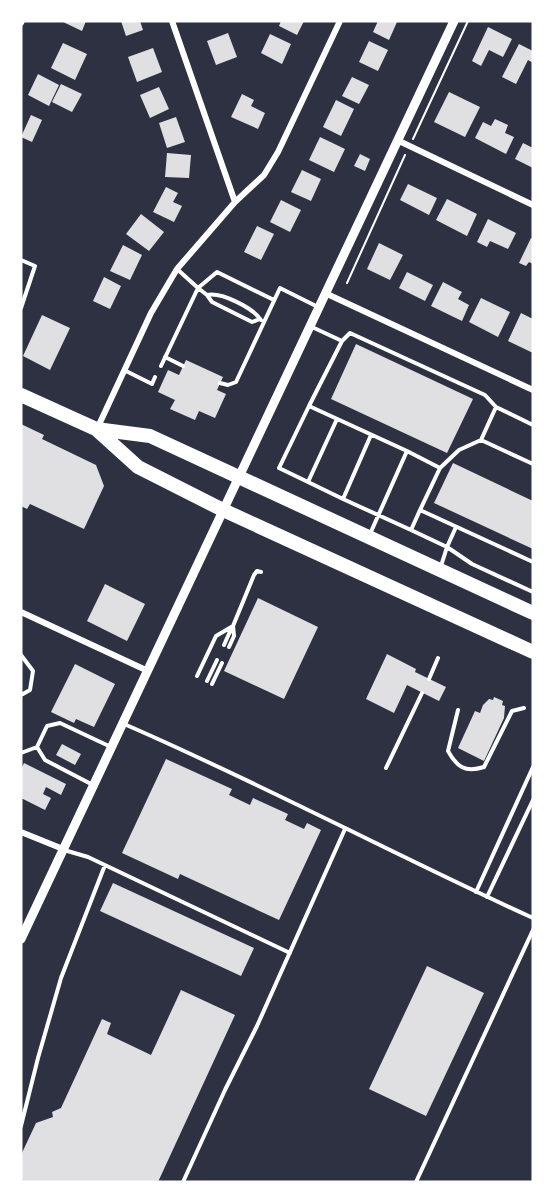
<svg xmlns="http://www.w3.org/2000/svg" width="554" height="1203" viewBox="0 0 554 1203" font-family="'Varela Round',sans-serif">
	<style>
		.building { fill: #e0e0e3 }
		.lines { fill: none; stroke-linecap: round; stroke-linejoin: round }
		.path { stroke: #fff; stroke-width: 2 }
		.service { stroke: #fff; stroke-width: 4 }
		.minor { stroke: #fff; stroke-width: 6 }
		.tertiary { stroke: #fff; stroke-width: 9 }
		.trunk { stroke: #fff; stroke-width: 14 }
	</style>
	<rect width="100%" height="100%" fill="#2d3142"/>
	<path class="building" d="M61,21H86L82,31Z
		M121,21H140L143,30L126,36Z
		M281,21H304L297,35L279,26Z
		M378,21L397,22L389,40L373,32Z
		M488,27L512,39L503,57L489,50L481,66L472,61Z
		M228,33L237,57L216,65L207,41Z
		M270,34L291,44L282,64L261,53Z
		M369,41L388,50L378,71L359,62Z
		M63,43L87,54L75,80L51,68Z
		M519,44L533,51V63L528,60L516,84L502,77Z
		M153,48L162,72L137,82L128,57Z
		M38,74L59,85L49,106L28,95Z
		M352,77L369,85L359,104L342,96Z
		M61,84L82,94L72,112L52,102Z
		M159,87L169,109L150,118L140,95Z
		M449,92L480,107L465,137L434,122Z
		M242,94L254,100L251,106L265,113L258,129L231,117Z
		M336,100L354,109L341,136L323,127Z
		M31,115L42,120L32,142L21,137Z
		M176,117L185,142L167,148L159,123Z
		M495,119L508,125L505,133L514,137L506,154L475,138L483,122L491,126Z
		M320,137L345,149L334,172L309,160Z
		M523,143L533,148V168L515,159Z
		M167,153L191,155L189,178L165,177Z
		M360,154L370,159L365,171L354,166Z
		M302,170L321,179L311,201L291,192Z
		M408,184L437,198L429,215L400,200Z
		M166,187L178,193L173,202L182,206L174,222L153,212Z
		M447,199L477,214L467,236L436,220Z
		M281,200L301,210L290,232L270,222Z
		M141,214L164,232L149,251L126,234Z
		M488,219L516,233L508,249L490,241L487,247L477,242Z
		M257,226L274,234L261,260L244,252Z
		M531,238L533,239V264L529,262L526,266L519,263Z
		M379,243L403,255L390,280L367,269Z
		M123,245L142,255L130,280L110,271Z
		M407,272L433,285L425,301L399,288Z
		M104,277L121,286L110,309L93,301Z
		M443,282L462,292L458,299L469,305L462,321L431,306Z
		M481,298L510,312L498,337L469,322Z
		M521,313L533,319V353L508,341Z
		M42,315L70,328L50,370L23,356Z
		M356,344L473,399L447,453L331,399Z
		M186,360L223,377L217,390L226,394L215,418L199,411L195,420L170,409L175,400L158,392L168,370L179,375Z
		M21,424L44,435L42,439L96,465L104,486L84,529L30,504L27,509L21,506Z
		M453,463L533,501V549L434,503Z
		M105,584L145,604L127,641L87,621Z
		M258,598L318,627L284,699L224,671Z
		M387,654L416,669L415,672L446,687L439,701L407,685L394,713L366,699Z
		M75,664L115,684L94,727L76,719L74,723L51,712Z
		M494,697L503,701L502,705L505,706L504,718L484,761L458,748L475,711L480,713L483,705L489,699L493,700Z
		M62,744L81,754L75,765L56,755Z
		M166,759L232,789L229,795L250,805L253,798L288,814L285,820L304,829L307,823L321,830L279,920L180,874L178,879L122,853Z
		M24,763L66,784L61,795L46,787L43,794L51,798L45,810L21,798V769Z
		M113,883L254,948L241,976L100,911Z
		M427,966L484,993L426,1116L369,1089Z
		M181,990L235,1015L158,1182H21V1155L36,1123L53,1117L52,1112L61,1108L102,1019L111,1023L107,1034L151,1055Z"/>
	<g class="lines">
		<path class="path" d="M413,139L468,21
			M347,283L405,155"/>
		<path class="service" d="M21,260L35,266L21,308
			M207,295C222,292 253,308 261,320
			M260,319L252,322L212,302L207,295L198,288L217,272L274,300
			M312,327L342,341L309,406L407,451L370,534
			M342,341L350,333L485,395L496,407L533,425
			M165,357L183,366
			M161,366L198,288L177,269
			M124,370L152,384L155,377
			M220,383L228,385L236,382L280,288L318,307
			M309,406L279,468L308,482L337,419
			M481,440L533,464
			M407,451L440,468L420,510
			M440,468L459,450L481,440L496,407
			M308,482L343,499L371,435
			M343,499L411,530L420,510L533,562
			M411,530L447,547L456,527
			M441,566L447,547L472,564L533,592
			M224,645L232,627
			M229,647L234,636L233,626
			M21,655L33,671L30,690L21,695
			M197,676L216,636L233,626L254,575L257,571L261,572
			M429,679L438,658
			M207,681L217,660
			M212,684L222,663
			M458,710L448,751C457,767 465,773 484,767L512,711L524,708
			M124,724C263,784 396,856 533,918
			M21,753L37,747
			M386,768L422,693
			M93,785L45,760L37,747L47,726L60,723L111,747
			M64,850L88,857L290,953
			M476,892L533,767
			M487,897L533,800
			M21,1126L38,1058L61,978L105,865
			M183,1182L225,1090L257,1026L345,829
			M416,1182L533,930"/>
		<path class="minor" d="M172,21L235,202
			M21,23L22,21
			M397,140L533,205
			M325,293L533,390
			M97,429L151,313L177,269L235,202L264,175L278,152L340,21
			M21,612L148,671
			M21,832L63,849"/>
		<path class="tertiary" d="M21,939L454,21"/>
		<path class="trunk" d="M21,395L96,429L150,436L533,613
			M96,429L138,467L223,510L533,652"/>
	</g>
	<rect width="554" height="1203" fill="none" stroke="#ffffff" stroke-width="45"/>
</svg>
